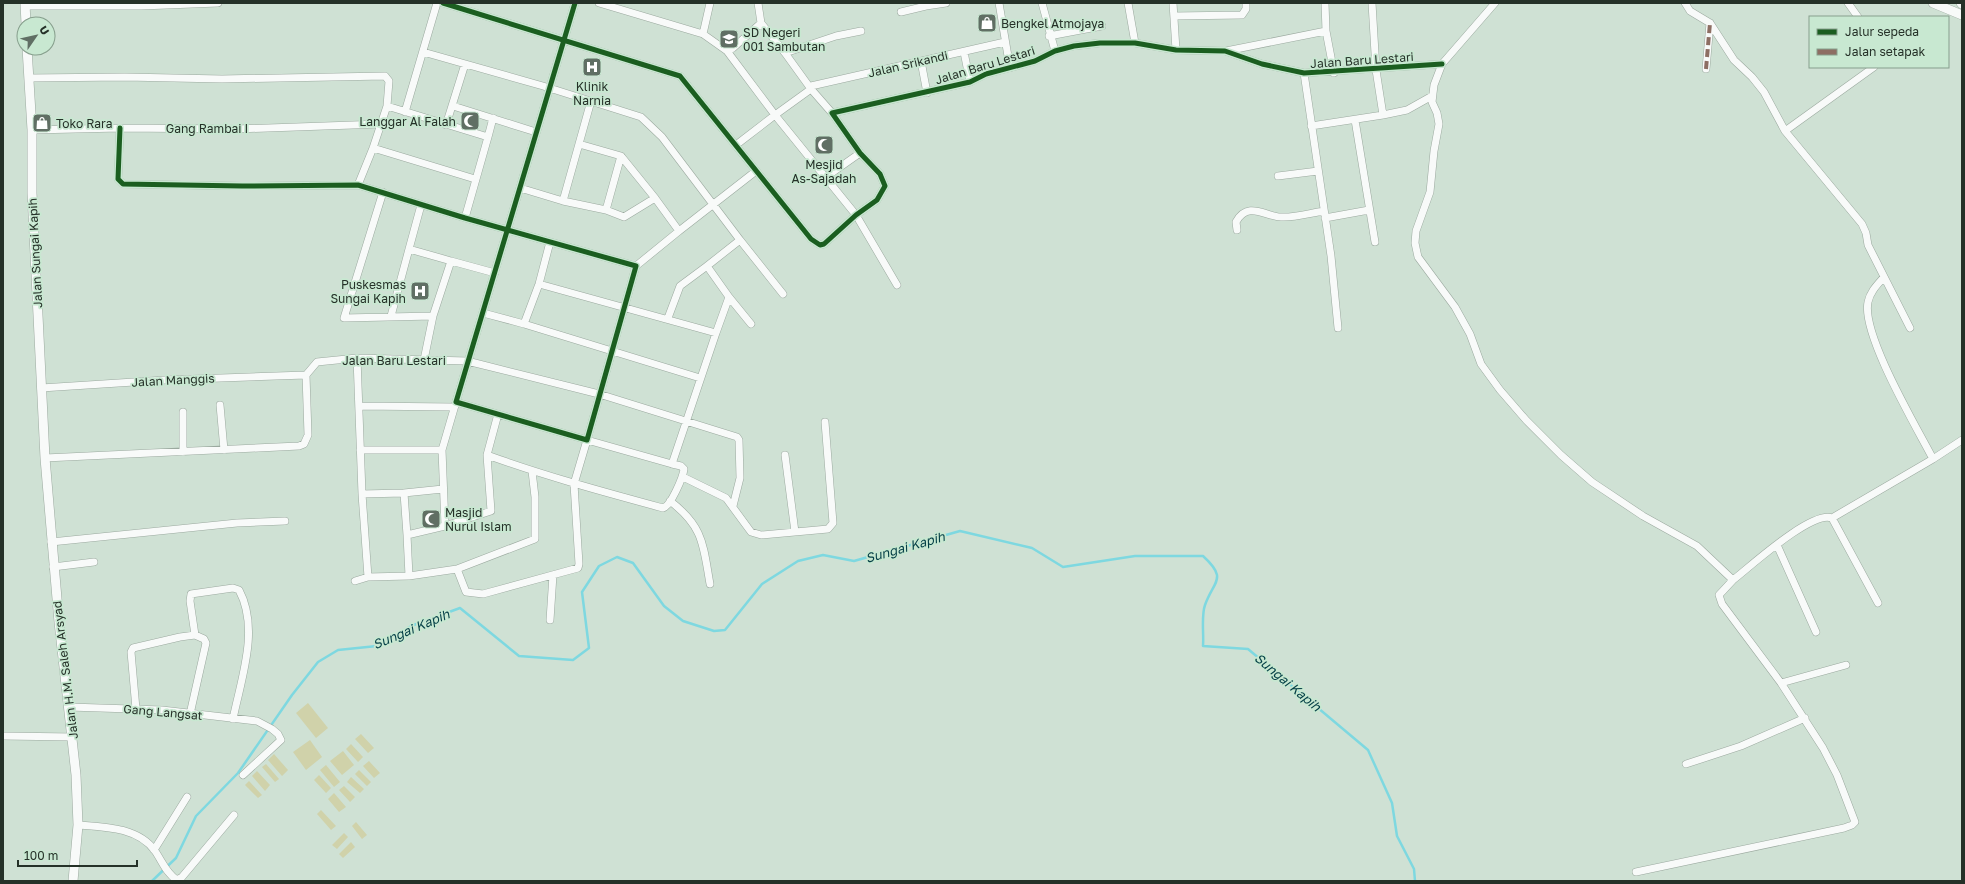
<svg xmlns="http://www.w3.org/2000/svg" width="1965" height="884" viewBox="0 0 1965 884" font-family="'Golos Text',sans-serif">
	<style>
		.green { fill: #d0d2aa }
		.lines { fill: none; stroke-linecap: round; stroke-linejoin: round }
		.stream { stroke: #7ed8e0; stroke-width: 2.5 }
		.street-casing { stroke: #9ba99f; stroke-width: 8 }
		.secondary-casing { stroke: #9ba99f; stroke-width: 10 }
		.street { stroke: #f8faf9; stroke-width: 7 }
		.secondary { stroke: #f8faf9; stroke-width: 9 }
		.quiet { stroke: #8d6e63; stroke-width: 4; stroke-dasharray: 8 4; stroke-linecap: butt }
		.cycleway-casing { stroke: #c8e8d1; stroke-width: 8 }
		.cycleway { stroke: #1b5e20; stroke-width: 5 }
		.labels { text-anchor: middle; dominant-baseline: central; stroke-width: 3.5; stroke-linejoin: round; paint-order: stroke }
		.poi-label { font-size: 12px; fill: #253128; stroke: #c8e8d1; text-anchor: start }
		.street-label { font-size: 12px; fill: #253128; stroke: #c8e8d1 }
		.water-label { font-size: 13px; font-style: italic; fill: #033e45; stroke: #c8e8d1 }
	</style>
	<rect width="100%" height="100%" fill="#cfe1d4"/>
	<path class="green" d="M308,703L328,728L316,738L296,713Z
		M361,734L374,748L368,753L355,739Z
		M310,740L322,757L306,770L293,752Z
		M351,744L363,757L358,762L346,749Z
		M343,751L354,765L342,775L330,761Z
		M274,754L288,770L282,776L268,760Z
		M369,761L380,773L374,778L363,766Z
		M266,764L279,779L275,782L262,767Z
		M326,765L340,782L334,787L320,770Z
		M359,770L371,782L367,786L355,774Z
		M257,771L270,785L265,791L252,776Z
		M319,775L331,788L326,793L314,780Z
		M351,777L364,789L360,793L347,782Z
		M249,781L262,795L258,798L245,785Z
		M344,786L355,797L350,802L339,790Z
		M334,793L346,807L339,812L328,799Z
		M321,810L336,826L331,830L317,814Z
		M356,822L367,835L362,839L352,826Z
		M344,833L348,837L337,849L332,845Z
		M351,842L355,847L343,858L339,854Z"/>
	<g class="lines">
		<path class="stream" d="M152,881L176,858L196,816L238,773L292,695L318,662L338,650L377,646L411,626L460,608L519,656L573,660L589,648L582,592L599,566L617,557L633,563L664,606L683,621L714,631L725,630L762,584L798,561L823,555L854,561L960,531L1032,548L1063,567L1135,556H1203C1228,579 1214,580 1205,605C1201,616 1204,634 1203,646L1248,649L1368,750L1392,803L1397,836L1414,869L1415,881"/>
		<g class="street-casing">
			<path id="street" d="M443,3L680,76L811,239L820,245L824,244L856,215L877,200L885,186L880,174L860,153L832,113L970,82L986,74L1035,61L1055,51L1074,46L1100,43H1135L1176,50L1225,51L1262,64L1304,73L1442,64
				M599,3L703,34L727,51L775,115L736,145
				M758,3L761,23
				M926,3V6L946,3
				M999,3L1010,68
				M1042,3L1055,51
				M1128,3L1135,43
				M1173,3L1176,50
				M1325,3L1326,31L1334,73
				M1495,3L1442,64L1434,85L1432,102L1437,113L1439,124L1434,151L1430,192L1416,231L1415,243L1418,257L1455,307L1470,334L1481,364L1500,390L1526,420L1561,455L1592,482L1643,516L1697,546L1733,580L1719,595L1722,604L1781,683L1823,748L1837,775L1855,822L1852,825L1844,828L1636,872
				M1685,3L1690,11L1710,23L1734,60L1752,77L1764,92L1785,131L1862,224L1866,233L1868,245L1910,328
				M1848,3L1858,17
				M26,6H141L218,3
				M901,12L926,6
				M1174,16L1242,15L1246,9V3
				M703,34L710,3
				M1049,36L1102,26
				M727,51L733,48L761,23L785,53
				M1226,51L1326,31
				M423,52L543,86L641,117L662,137L740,240L707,266
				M964,52L970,82
				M921,61L927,93
				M1706,69L1710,23
				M1304,73L1331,256L1338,328
				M29,78L125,77L222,79L385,76L389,81L387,106L373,148L358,185
				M811,86L1005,42
				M811,89L775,115L856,215L897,285
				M387,106L488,137L465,218
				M453,106L536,132
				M405,112L437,3
				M832,113L811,89L785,53L836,36L861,31
				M1383,115L1407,110L1432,96
				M1355,120L1375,242
				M446,125L465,64
				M1311,126L1383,115L1376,70L1372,3
				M120,128L118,179L123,184L242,186L358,185L465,218L636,266L587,440L456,402L575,3
				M32,130L120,128L236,129L381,124
				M1785,131L1874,67
				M488,137L493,118
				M579,144L621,156
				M373,148L475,179
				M1278,176L1318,171
				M826,177L860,153
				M520,188L563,201L606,210L624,217L655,198L679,231L636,266
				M383,192L344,318L433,316L424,360
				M563,201L591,101
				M606,210L621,156L655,198
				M1325,218L1369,210
				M1237,230L1236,222C1248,200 1266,217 1281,217C1294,218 1310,213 1324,211
				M679,231L756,171
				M740,240L783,294
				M550,242L539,284L524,324L700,378
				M409,249L421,205
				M451,261L495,273
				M1884,277C1877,285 1870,292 1868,302C1861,334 1917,428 1933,459
				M539,284L716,333L729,297L707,266L680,286L668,318
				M729,297L751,324
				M483,313L524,324
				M391,316L409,249L451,261L433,316
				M357,358L362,494
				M41,388L165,380L306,375
				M456,402L442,450L445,526L491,511L487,455
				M220,405L224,450
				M360,406L453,407
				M183,412V452
				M498,414L487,455C545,476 604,492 663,508C671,506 683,477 684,469L681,466L672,464
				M360,450H442
				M785,455L795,532
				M45,458L299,446L304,444L308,435L306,375L317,362L357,358L467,361L599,394L737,437L739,440L740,478L733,506
				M683,477L726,498L751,532L761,535L828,529L833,523L825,422
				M404,493L443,489
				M670,501C704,527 703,545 710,584
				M1832,518L1878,603
				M51,542L237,523L285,521
				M1777,545L1816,632
				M53,567L94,562
				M457,569L466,592L483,594L578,568L579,564L574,484L587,440L672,464L716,333
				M409,576L457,569L535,539V497L532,471
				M368,577L362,494L404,493L407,535
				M1733,580C1751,566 1812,510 1832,518L1933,459L1962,440
				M355,581L368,577L409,576L407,535L445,526
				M550,620L553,575
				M195,635L190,601L191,594L233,588L239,590C260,629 241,679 233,719
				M1781,683L1846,665
				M69,707L162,710L257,721L272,729L278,734L281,740L243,775
				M136,709L131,652L133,648L180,637L195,635L204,639L206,643L190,714
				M3,736L73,737
				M1686,764L1741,746L1805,718
				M78,825C104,827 138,827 155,851C162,861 166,873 177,880L182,877L234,815
				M154,850L187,797"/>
		</g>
		<g class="secondary-casing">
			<path id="secondary" d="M25,3L26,24
				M1933,3L1962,15
				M1961,3L1962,4
				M27,48L32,130V193L45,458L59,622L76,775L78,825L73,881"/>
		</g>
		<use href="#street" class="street"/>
		<use href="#secondary" class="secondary"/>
		<path class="quiet" d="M1706,69L1710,23"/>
		<g class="cycleway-casing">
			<path id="cycleway" d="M443,3L680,76L811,239L820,245L824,244L856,215L877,200L885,186L880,174L860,153L832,113L970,82L986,74L1035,61L1055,51L1074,46L1100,43H1135L1176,50L1225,51L1262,64L1304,73L1442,64
				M120,128L118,179L123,184L242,186L358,185L465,218L636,266L587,440L456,402L575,3"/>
		</g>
		<use href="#cycleway" class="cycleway"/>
	</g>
	<defs>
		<g id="shop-square" transform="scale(1)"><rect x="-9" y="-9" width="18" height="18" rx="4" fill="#606f64" stroke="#c8e8d1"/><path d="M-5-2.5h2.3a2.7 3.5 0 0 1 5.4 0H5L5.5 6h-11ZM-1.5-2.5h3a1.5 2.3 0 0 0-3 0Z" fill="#fff"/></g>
		<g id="school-square" transform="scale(1)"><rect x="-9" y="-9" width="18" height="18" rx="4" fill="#606f64" stroke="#c8e8d1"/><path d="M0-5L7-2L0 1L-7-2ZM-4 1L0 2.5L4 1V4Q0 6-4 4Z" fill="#fff"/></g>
		<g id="hospital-square" transform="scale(1)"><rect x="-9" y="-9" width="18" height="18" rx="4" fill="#606f64" stroke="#c8e8d1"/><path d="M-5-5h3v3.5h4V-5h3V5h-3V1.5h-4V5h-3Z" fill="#fff"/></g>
		<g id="mosque-square" transform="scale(1)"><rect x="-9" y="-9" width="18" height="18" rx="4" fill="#606f64" stroke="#c8e8d1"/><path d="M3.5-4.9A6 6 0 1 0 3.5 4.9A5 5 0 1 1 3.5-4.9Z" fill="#fff"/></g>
	</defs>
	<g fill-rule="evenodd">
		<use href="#shop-square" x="987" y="23"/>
		<use href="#school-square" x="729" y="39"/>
		<use href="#hospital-square" x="592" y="67"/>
		<use href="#mosque-square" x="470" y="121"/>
		<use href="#shop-square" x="42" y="123"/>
		<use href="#mosque-square" x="824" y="145"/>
		<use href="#hospital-square" x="420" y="291"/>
		<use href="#mosque-square" x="431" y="519"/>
	</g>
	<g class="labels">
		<g class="poi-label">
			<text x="1001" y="23">Bengkel Atmojaya</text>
			<text x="743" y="32">SD Negeri<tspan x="743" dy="14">001 Sambutan</tspan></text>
			<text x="592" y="86" text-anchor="middle">Klinik<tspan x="592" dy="14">Narnia</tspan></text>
			<text x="456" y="121" text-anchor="end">Langgar Al Falah</text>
			<text x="56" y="123">Toko Rara</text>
			<text x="824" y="164" text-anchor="middle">Mesjid<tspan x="824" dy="14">As-Sajadah</tspan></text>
			<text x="406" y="284" text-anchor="end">Puskesmas<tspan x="406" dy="14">Sungai Kapih</tspan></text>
			<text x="445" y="512">Masjid<tspan x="445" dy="14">Nurul Islam</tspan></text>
		</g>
		<g class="street-label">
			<text transform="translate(1362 60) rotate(-4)">Jalan Baru Lestari</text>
			<text transform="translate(908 64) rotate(-13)">Jalan Srikandi</text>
			<text transform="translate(985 65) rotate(-17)">Jalan Baru Lestari</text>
			<text x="207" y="128">Gang Rambai I</text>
			<text transform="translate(35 253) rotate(-93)">Jalan Sungai Kapih</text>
			<text x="394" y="360">Jalan Baru Lestari</text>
			<text transform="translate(173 380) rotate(-3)">Jalan Manggis</text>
			<text transform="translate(65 670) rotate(-97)">Jalan H.M. Saleh Arsyad</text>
			<text transform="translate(163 712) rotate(5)">Gang Langsat</text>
		</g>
		<g class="water-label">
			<text transform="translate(905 547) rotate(-16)">Sungai Kapih</text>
			<text transform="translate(411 629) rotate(-23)">Sungai Kapih</text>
			<text transform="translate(1288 682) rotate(40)">Sungai Kapih</text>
		</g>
	</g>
	<rect width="1965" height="884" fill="none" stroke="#253128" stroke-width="8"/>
	<rect x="1809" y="16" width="140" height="52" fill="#c8e8d1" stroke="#879f8d"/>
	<rect x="1817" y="29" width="20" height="6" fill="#1b5e20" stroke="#879f8d"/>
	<text x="1845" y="36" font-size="12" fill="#253128">Jalur sepeda</text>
	<rect x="1817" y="49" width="20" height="6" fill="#8d6e63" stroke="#879f8d"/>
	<text x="1845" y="56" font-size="12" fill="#253128">Jalan setapak</text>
	<g transform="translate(36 36) rotate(56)"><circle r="19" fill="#c8e8d1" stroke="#879f8d"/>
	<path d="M0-3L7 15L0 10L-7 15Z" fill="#606f64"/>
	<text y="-6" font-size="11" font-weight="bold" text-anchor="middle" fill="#253128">U</text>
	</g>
	<path d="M18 860v6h119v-6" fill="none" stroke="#253128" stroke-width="2"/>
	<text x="24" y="860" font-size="12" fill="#253128" stroke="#c8e8d1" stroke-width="3" paint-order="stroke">100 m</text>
</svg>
